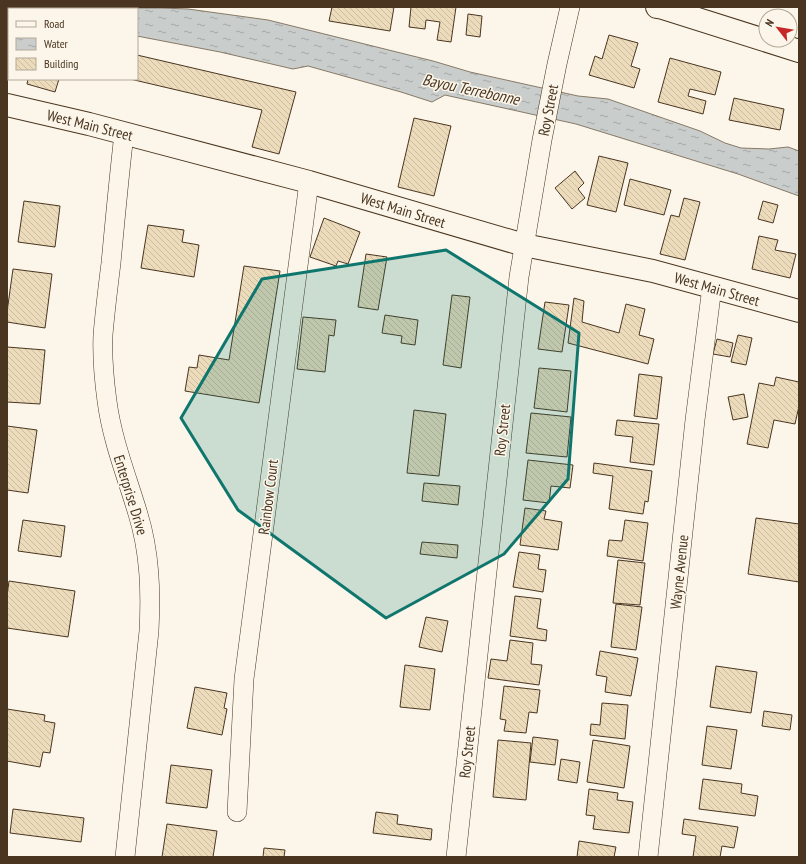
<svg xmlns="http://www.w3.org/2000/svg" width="806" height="864" viewBox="0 0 806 864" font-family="'PT Sans Narrow',sans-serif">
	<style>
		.water { fill: url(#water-ripples); stroke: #887966 }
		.building { fill: url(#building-back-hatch); stroke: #4a3520 }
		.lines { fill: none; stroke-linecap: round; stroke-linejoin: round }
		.minor-casing { stroke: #4a3520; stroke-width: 20 }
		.major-casing { stroke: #4a3520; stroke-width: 24 }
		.minor { stroke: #fbf6e9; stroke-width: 19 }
		.major { stroke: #fbf6e9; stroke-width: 22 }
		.marked { fill: #0f766e; fill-opacity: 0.2; stroke: #0f766e; stroke-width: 3; stroke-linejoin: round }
		.labels { text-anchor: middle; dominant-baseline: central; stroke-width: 3; stroke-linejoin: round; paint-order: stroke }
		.street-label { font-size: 15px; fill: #4a3520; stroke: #fbf6e9 }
		.water-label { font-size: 16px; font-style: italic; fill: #4a3520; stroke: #fbf6e9 }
	</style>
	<defs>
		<pattern id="water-ripples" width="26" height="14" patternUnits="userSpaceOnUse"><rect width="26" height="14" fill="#c9cecd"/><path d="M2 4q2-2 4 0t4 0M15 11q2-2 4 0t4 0" fill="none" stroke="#a5a8a6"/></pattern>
		<pattern id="building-back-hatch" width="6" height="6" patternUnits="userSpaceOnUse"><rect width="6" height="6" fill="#ecdcbc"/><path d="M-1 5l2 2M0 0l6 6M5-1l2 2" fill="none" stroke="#ccbda1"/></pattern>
	</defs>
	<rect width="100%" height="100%" fill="#fbf6e9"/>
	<path class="water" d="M7,7H115L122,8H162L188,9L268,20L433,61L470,72L578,96L608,99L700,131L725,143L741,148L769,149L788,147L799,151V196L738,174L576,124L445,95L432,102L401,92L308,66L293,69L220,52L137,36V9H9V24L7,23Z"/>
	<path class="building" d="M332,7H394L390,31L329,21Z
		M411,7H456L451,42L437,40L440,22L426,20L425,29L409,27Z
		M468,14L482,16L480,37L466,35Z
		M609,35L638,43L631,66L640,69L634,88L589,75L595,56L602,59Z
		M7,40H9V77H7Z
		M137,55L296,92L279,154L252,147L262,110L130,79H137Z
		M670,58L721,72L715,95L690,89L688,96L706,101L703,114L658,102Z
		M28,79H59L55,92L27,84Z
		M734,98L784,109L780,130L729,120Z
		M414,118L451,126L434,196L398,187Z
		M599,156L628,163L616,212L587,205Z
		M575,171L584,183L578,189L585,198L572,209L555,188Z
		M630,179L671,190L664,215L624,205Z
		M684,198L700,202L685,260L660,254L671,215L679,217Z
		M24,201L60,206L55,247L18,242Z
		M763,201L778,205L773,223L758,219Z
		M324,218L360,232L348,264L338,261L336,266L310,257Z
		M148,225L184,230L182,242L199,245L194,277L141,268Z
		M759,236L778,240L775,250L796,254L790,278L752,269Z
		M366,254L387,257L378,310L358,307Z
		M244,266L280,271L259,403L185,391L189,367L197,368L199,355L229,360Z
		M13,269L52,274L45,328L7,322V312Z
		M452,295L470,297L461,368L443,365Z
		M574,298L584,301L582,322L619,333L626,304L645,309L639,335L654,339L648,364L568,343Z
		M545,302L569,305L562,352L538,349Z
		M385,315L418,320L415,345L401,343L402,336L382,333Z
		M303,317L336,320L334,336L329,335L325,372L297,369Z
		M738,335L752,338L746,365L731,362Z
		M717,339L733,343L730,357L713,354Z
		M7,347L45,350L40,404L7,402Z
		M539,368L571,371L567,412L534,408Z
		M639,374L662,377L657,419L634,416Z
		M776,377L799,382V406L795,424L774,420L768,448L747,444L759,383L774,386Z
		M744,394L748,417L733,420L728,397Z
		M414,410L446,414L439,476L407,473Z
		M531,413L571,417L567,457L526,453Z
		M617,420L659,424L654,465L630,462L633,437L615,435Z
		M7,426L37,430L28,493L7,490Z
		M528,460L573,465L570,488L551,486L549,503L523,500Z
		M594,463L652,471L648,502L645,501L643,514L609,509L613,476L593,473Z
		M424,483L460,486L458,505L422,501Z
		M525,508L546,511L544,519L562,522L558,550L520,545Z
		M756,518L799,524V582L748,574Z
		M23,520L65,526L61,557L18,551Z
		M625,520L648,523L643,561L607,556L609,540L622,541Z
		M422,542L458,545L457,558L420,554Z
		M519,552L540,555L538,569L546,570L543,592L513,587Z
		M618,560L645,563L640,605L613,603Z
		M9,581L75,591L68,637L7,628V596Z
		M515,596L541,599L537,628L547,630L546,641L510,636Z
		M616,604L642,607L636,650L611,647Z
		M426,617L448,621L442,652L419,647Z
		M510,640L533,643L531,664L542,665L539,685L488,678L491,659L507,661Z
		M600,651L638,658L631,696L605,692L607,677L596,675Z
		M405,665L435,669L430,710L400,707Z
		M716,666L757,672L751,713L710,707Z
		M504,686L540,690L537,713L529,712L526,733L504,731L506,720L500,719Z
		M195,687L227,693L224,708L227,709L222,735L187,728Z
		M602,703L628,705L625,739L590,735L591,724L600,725Z
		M7,709L45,715L44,721L55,723L50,753L43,752L40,767L7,761Z
		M764,711L792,715L790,730L762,726Z
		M707,726L737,730L731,769L702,765Z
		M533,737L558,740L555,765L530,762Z
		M498,740L531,743L526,800L493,797Z
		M593,740L630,746L624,788L587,782Z
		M561,759L580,762L577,783L558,780Z
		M171,765L212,770L207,808L166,803Z
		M703,779L742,784L741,793L758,796L755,816L699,809Z
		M589,789L618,793L617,800L633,802L629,833L593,829L595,816L586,815Z
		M13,809L84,818L81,842L10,833Z
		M376,812L398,815L397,824L432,829L431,840L373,833Z
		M684,819L738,827L734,848L722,846L720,857H693L696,836L682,834Z
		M167,824L217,831L213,857H162Z
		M579,841L616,847L614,857H577Z
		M264,848L285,850L284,857H263Z"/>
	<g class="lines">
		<g class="minor-casing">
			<path id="minor" d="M124,134C119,177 115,220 111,263C108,287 105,311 103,335C102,357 104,379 107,401C112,440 127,477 138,514C150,553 151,592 149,631L125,857
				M237,812L244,679L309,182
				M456,857L519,277L542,140L557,64L570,7
				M648,857L695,420L712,287"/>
		</g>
		<g class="major-casing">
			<path id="major" d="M657,7L663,8L799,51
				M7,105L89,124L309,182L524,245L653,271L799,311"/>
		</g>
		<use href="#minor" class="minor"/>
		<use href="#major" class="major"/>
	</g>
	<path class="marked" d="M446,250L579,333L568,479L504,554L386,618L238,510L181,418L262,279Z"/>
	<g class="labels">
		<g class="street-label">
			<text transform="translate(548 110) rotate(-79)">Roy Street</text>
			<text transform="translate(90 125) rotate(14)">West Main Street</text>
			<text transform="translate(403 210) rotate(17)">West Main Street</text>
			<text transform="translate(717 289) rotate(16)">West Main Street</text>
			<text transform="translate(502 430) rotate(-84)">Roy Street</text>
			<text transform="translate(131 495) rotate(73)">Enterprise Drive</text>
			<text transform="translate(268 497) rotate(-83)">Rainbow Court</text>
			<text transform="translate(679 572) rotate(-84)">Wayne Avenue</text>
			<text transform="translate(467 752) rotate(-84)">Roy Street</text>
		</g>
		<g class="water-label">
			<text transform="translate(471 89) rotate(12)">Bayou Terrebonne</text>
		</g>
	</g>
	<rect width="806" height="864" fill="none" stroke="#4a3520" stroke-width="16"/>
	<rect x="8" y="8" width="130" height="72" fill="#fbf6e9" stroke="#b4a999"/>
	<rect x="16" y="21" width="20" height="6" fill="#fbf6e9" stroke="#b4a999"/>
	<text x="44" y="28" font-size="12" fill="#4a3520">Road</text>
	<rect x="16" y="38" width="20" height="12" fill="url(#water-ripples)" stroke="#b4a999"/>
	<text x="44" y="48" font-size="12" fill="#4a3520">Water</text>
	<rect x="16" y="58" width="20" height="12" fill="url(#building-back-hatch)" stroke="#b4a999"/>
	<text x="44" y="68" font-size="12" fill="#4a3520">Building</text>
	<g transform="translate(778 28) rotate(301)"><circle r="19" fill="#fbf6e9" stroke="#b4a999"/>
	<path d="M0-3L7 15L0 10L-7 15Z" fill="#c62828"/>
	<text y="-6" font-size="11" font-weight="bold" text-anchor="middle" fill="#4a3520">N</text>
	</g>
</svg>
